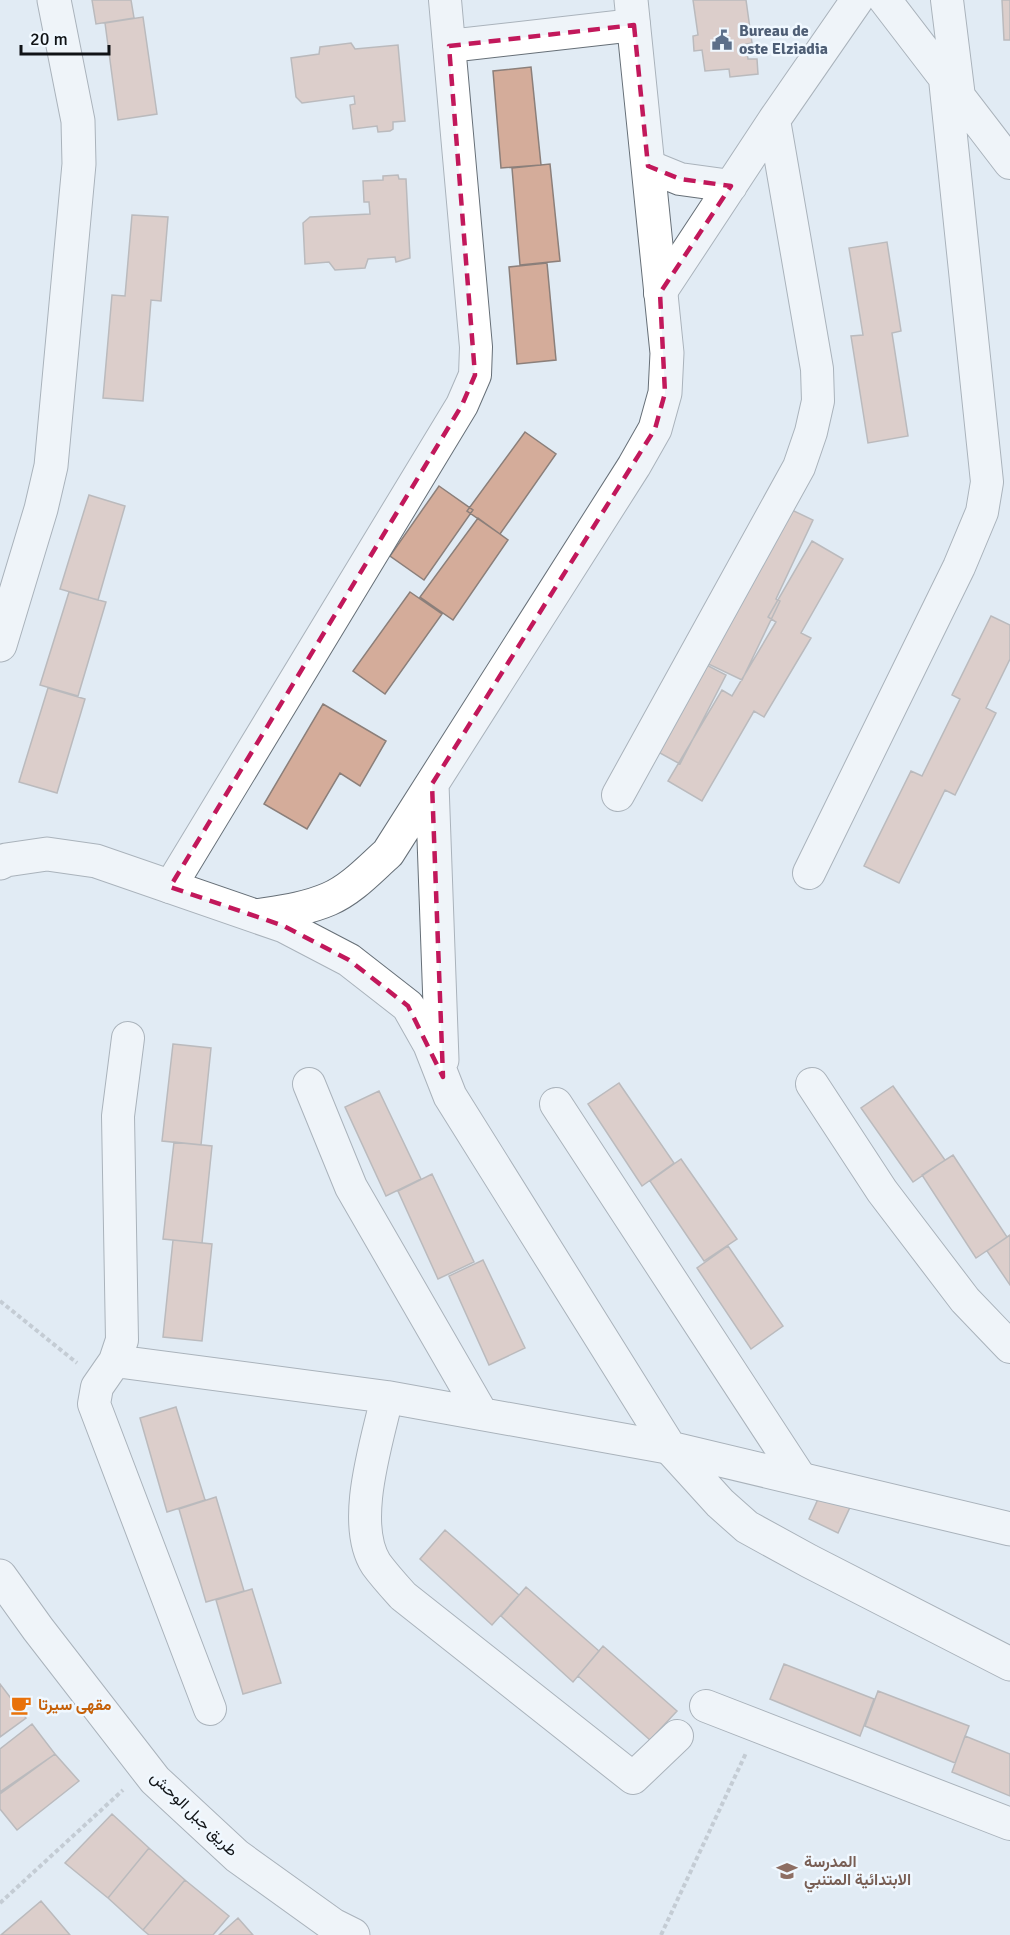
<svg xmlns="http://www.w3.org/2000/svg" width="1010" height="1935" viewBox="0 0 1010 1935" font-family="Signika,Vazirmatn,sans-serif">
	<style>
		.building { fill: #d4ac9a; stroke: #8b7f7a; stroke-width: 1.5 }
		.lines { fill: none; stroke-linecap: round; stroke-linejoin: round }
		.minor-casing { stroke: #666f77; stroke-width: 34 }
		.major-casing { stroke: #666f77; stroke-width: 35 }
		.path { stroke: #9fa7ae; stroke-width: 4; stroke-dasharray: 4.5 3; stroke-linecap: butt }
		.minor { stroke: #fff; stroke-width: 32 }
		.major { stroke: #fff; stroke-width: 33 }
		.marked { fill: none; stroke: #c2185b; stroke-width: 4.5; stroke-dasharray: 12 8; stroke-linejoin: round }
		.labels { text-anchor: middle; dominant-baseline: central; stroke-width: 5; stroke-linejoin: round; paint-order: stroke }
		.service-label { font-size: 16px; font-weight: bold; fill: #4e5e75; stroke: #f0f8ff; text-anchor: start }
		.food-label { font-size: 16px; font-weight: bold; fill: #c56008; stroke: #f0f8ff; text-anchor: start }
		.street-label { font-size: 16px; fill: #101316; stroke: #f0f8ff }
		.education-label { font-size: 16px; font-weight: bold; fill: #785e54; stroke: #f0f8ff; text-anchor: start }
	</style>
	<rect width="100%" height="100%" fill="#e1ebf4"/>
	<path class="building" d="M92,0H131L134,18L96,24Z
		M693,0H746L752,43L746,44L748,59H757L758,74L730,77L729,69L705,71L702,50L694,51L693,36L698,35Z
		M1002,0H1010V40H1004Z
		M143,17L157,114L118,120L105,23Z
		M351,43L355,49L398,45L405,121L393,122V129L390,131L378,132L377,126L353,129L350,105L355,104L354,96L302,103L296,97L291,58L319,54L320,47Z
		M531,67L541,165L501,168L493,71Z
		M550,164L560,261L520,265L512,168Z
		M398,175L399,179H406L410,258L396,262L395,257L368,259L365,268L335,270L329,262L305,264L303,223L310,217L370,214L369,202H364L363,181L383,180V176Z
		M132,215L168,217L161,301L151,300L143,401L103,398L112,295L125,296Z
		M887,242L901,331L892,333L908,436L868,443L851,336L863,335L849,248Z
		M547,263L556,360L517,364L509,267Z
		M525,432L556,454L500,534L467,511Z
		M439,486L473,510L424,580L390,556Z
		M89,495L125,506L98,600L60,589Z
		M775,502L813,520L776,599L780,601L742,680L700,660Z
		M478,518L508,540L453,620L420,597Z
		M812,541L843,559L801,633L811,638L764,717L754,711L702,801L668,781L722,690L732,696L776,622L768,617Z
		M69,592L106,602L78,696L40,685Z
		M410,592L442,614L385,694L353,671Z
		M991,616L1010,625V659L986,708L996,713L955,795L945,790L899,883L864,866L911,771L922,776L960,699L952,695Z
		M695,659L726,675L680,764L649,747Z
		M48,688L85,699L57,793L19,782Z
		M323,704L386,741L360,786L340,773L307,829L264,804Z
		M173,1044L211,1048L201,1145L162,1141Z
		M619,1083L674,1163L642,1186L588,1104Z
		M893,1086L945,1160L913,1182L861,1108Z
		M379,1091L421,1179L386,1196L345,1107Z
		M174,1142L212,1146L202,1243L163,1239Z
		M953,1155L1007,1237L976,1258L922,1175Z
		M681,1159L737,1239L704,1261L650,1181Z
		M432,1174L474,1262L438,1279L398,1191Z
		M1010,1235V1285L987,1251Z
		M173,1240L212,1244L202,1341L163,1337Z
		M728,1246L783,1326L751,1349L697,1268Z
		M483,1260L525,1348L489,1365L449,1276Z
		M176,1407L205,1500L167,1512L140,1418Z
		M823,1488L852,1503L838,1533L809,1519Z
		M216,1497L244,1591L206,1602L179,1509Z
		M445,1530L519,1595L492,1625L420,1559Z
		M526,1587L599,1651L573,1682L501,1616Z
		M252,1589L281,1683L243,1694L216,1600Z
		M603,1646L677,1711L650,1740L578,1676Z
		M784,1664L874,1699L860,1736L770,1699Z
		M0,1684L26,1718L0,1737Z
		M878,1691L969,1726L955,1763L865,1726Z
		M32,1724L55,1754L0,1792V1749Z
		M965,1736L1010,1754V1796L952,1772Z
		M55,1754L79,1781L17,1830L0,1809V1794Z
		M112,1814L149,1848L108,1898L65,1863Z
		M149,1848L185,1880L143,1930L108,1898Z
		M185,1880L229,1916L213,1935H149L143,1930Z
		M41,1901L70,1935H1Z
		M238,1918L253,1935H219Z"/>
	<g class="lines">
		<g class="minor-casing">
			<path id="minor" d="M885,0L1010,163
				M947,0L959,97
				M449,46L634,25
				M648,166L680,179L731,186
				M660,293L774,120L857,0
				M618,795L799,467L811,432L818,401L817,369L774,120
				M809,873L959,567L982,512L987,482L945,79
				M170,887L462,405L475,375L476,347L445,0
				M128,1038L118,1116L122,1340L115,1361L97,1387L94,1404L210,1709
				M309,1084L351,1187L482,1414
				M812,1084L882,1191L965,1300L1010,1347
				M556,1104L801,1479
				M115,1361L387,1397L670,1448
				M387,1397C377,1442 350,1523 376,1564C384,1575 394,1586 403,1596L633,1778L677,1736
				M706,1706L1010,1824"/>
		</g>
		<g class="major-casing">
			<path id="major" d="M0,645L41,509L51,466L79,164L78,121L54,0
				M432,784L442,1060
				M0,863L6,860L47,854L96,861L284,926L349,960L408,1006L430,1045L450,1096L670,1448L720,1503L747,1527L809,1561L1010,1664
				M256,916C281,912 306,909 329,899C352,889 370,869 388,853L634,466L655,429L665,393L667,353L631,0
				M670,1448L1010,1529
				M0,1576L38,1629L155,1780L237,1856L333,1925L353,1935"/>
		</g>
		<path class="path" d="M0,1301L77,1363
			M0,1903L123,1790
			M661,1935L746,1753"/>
		<use href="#minor" class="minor"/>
		<use href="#major" class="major"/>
	</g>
	<path d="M0 0H1010V1935H0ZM634,25L648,166L680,179L731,186L660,293L665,393L655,429L432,784L443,1077L408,1006L349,960L284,926L170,887L462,405L475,375L449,46Z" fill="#e1ebf4" fill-opacity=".55" fill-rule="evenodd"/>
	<path class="marked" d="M634,25L648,166L680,179L731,186L660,293L665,393L655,429L432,784L443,1077L408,1006L349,960L284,926L170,887L462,405L475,375L449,46Z"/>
	<defs>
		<g id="civic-bare" transform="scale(1.62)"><path d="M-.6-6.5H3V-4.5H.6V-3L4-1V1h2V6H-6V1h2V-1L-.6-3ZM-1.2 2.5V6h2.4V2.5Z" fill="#5c6f8a" stroke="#f0f8ff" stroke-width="2.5" paint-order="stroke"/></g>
		<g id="cafe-bare" transform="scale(1.62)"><path d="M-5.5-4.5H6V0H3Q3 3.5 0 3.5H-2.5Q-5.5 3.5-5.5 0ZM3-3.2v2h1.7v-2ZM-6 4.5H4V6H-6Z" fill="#e8710a" stroke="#f0f8ff" stroke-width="2.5" paint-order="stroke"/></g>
		<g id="school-bare" transform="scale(1.62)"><path d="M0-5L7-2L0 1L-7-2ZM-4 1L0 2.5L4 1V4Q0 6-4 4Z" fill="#8d6e63" stroke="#f0f8ff" stroke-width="2.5" paint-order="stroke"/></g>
	</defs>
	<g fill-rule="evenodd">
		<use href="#civic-bare" x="722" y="40"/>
		<use href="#cafe-bare" x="21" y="1705"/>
		<use href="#school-bare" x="787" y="1871"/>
	</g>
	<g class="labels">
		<g class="service-label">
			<text x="739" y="31">Bureau de<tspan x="739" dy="18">oste Elziadia</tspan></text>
		</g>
		<g class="food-label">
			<text x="38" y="1705">مقهى سيرتا</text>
		</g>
		<g class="street-label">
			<text transform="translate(194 1814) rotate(44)">طريق جبل الوحش</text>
		</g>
		<g class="education-label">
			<text x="804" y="1862">المدرسة<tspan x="804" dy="18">الابتدائية المتنبي</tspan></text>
		</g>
	</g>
	<path d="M21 45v9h88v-9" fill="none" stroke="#101316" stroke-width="3"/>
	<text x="30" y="45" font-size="18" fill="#101316" stroke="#f0f8ff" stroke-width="4.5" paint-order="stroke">20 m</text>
</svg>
